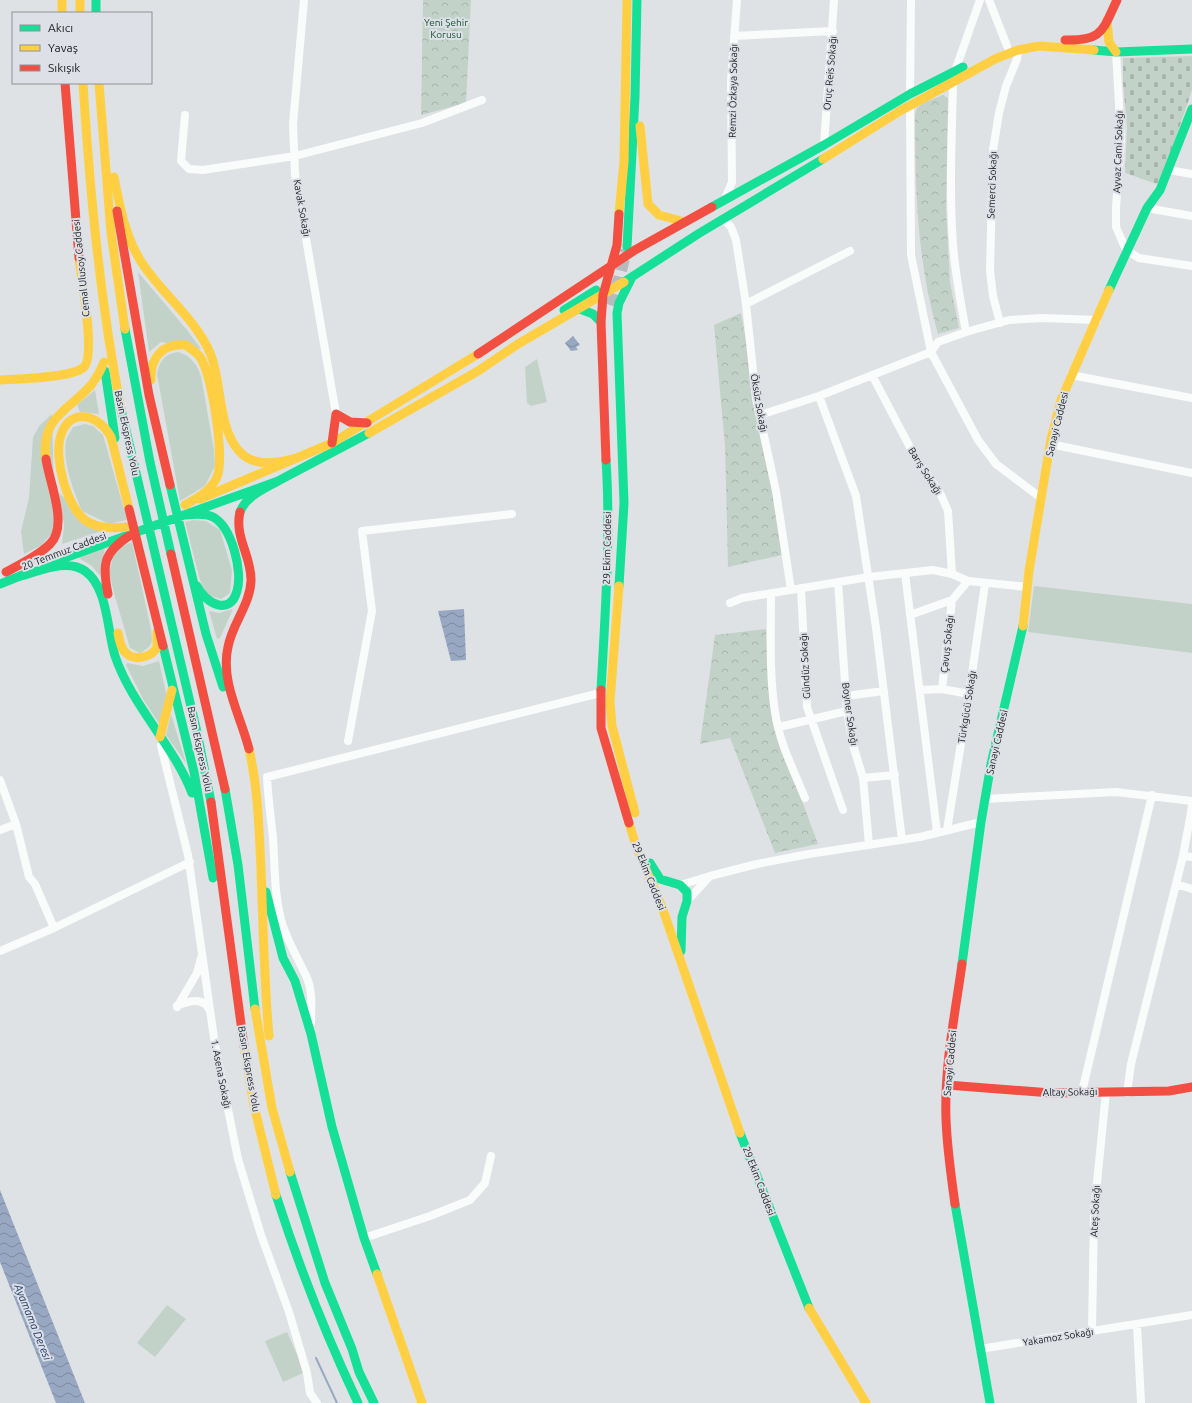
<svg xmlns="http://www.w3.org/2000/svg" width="1192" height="1403" viewBox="0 0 1192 1403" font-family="Ubuntu,sans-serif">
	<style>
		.green { fill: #c3d2c9 }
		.cemetery { fill: url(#cemetery-stones) }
		.park { fill: url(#park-crowns) }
		.water { fill: url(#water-waves) }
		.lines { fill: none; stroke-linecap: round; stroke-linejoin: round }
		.stream { stroke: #99a8c2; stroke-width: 2 }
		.secondary-tunnel { stroke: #b8babd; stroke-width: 12; stroke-dasharray: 12 6; stroke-linecap: butt }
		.street { stroke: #fafbfb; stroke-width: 8 }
		.fast { stroke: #16e098; stroke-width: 9 }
		.slow { stroke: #ffcf43; stroke-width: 9 }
		.jam { stroke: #f24e42; stroke-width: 9 }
		.labels { text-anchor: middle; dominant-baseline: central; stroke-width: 4; stroke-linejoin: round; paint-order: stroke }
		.park-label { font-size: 10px; fill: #14522d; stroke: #dde1e7 }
		.street-label { font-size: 10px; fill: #1a1b1d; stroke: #dde1e7 }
		.water-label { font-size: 11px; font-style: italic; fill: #1c3564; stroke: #dde1e7 }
	</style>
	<defs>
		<pattern id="cemetery-stones" width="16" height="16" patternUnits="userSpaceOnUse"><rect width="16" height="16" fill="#c3d2c9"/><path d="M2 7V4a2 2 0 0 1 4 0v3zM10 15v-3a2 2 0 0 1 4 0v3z" fill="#a7b4ac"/></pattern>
		<pattern id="park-crowns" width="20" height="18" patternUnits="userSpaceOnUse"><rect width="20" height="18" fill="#c3d2c9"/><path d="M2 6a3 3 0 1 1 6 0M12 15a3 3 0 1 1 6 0" fill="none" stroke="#a7b4ac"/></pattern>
		<pattern id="water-waves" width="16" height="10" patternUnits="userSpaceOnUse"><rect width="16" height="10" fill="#99a8c2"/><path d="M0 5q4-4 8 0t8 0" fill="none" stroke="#7c889d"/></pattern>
	</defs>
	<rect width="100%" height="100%" fill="#dfe2e5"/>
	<path class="green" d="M138,272L187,330L201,349L161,342L149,352Z
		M178,352C191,356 196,363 201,376L214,450L215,466L205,486L180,501L157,374C160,361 164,354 178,352Z
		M537,359L547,402L531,406L527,403L525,367Z
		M95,390L99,414L80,412L77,405Z
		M52,414L55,529L42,545L24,554L21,531L29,498L33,437L40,425Z
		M85,424L93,426L103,435L127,520L109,524L82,511C74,492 62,462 66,441C67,436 71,431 73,427Z
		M59,493L102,531L62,544L64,525Z
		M194,520L206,521L220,530L232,570L230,593L221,599L207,595L200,580L185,522Z
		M132,542L151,629C153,643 153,646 140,653L130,648L114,593L109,573L115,549Z
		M105,547L100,576L92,566L77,557Z
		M1034,586L1192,604V653L1028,632Z
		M233,609L220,638L217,639L209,611L219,613Z
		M159,661L167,697L160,725L143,699L126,665L127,663L143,666Z
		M171,714L186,763L166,735Z
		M167,1305L186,1319L155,1357L137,1343Z
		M287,1332L305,1372L283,1382L265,1341Z"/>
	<path class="cemetery" d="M1192,56V90L1168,161L1157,184L1125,173L1127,127L1123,83V58Z"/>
	<path class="park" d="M423,0H471L466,103L421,115Z
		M943,95L948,98L946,207L950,282L959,328L938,334C917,262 915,189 915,115L917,108L923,103Z
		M741,313L771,482L782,555L728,567L725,446L714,325Z
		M766,629L770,705L773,723L818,844L775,853L730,738L700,744L715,635Z"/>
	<path class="water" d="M573,336L580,345L576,347L578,350L571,351L565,343Z
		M464,609L466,660L451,661L438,611Z
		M0,1190L85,1403H56L0,1262Z"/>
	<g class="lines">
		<path class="stream" d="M316,1358L337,1403"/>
		<path class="secondary-tunnel" d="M610,305L619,279L626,250"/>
		<path class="street" d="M304,0L293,124L295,174L336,414
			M989,0L1007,46
			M734,36L833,31
			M1116,52L1121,139L1116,208V227L1126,250L1139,258L1192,266
			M955,71L980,0
			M953,82C952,136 949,190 953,244C955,274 961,303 966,332
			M910,94L911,0
			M910,106L911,255L931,352L978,440L996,464L1041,498
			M185,115L181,161L189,169L203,170L295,156L422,123L482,100
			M824,145L834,0
			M1169,170L1192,174
			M725,199L732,182L731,81L737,0
			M1147,208L1192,216
			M723,219L731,227L736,240L746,304L756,399L776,491L791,590
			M746,304L850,251
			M1000,323L993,296L990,271L993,150L999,113L1006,86L1017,59L1018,50
			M872,375L914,455L941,495L948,511L952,574
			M1071,375L1192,398
			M819,396L856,496L876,628L902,840
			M760,415L819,396L931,352L938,342L966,332L1009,320L1043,318L1097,320
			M1050,444L1192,473
			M905,573L937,832
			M838,582L847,711L853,745L863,778L869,845
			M801,588L807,707L843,810
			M771,593C771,632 769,673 775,712C779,742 794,771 805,798
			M730,603L742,598L869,577L933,570L952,574L968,581L1027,587
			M910,615L952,600L968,581
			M942,689L952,600
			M920,690L942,689L969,694
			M846,696L884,691
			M779,727L847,711
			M348,741L372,611L362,531L512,514
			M161,746L188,855L215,1045L238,1159L261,1235L289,1312L307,1373L310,1393L317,1403
			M863,778L895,775
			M0,780L16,824L29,877L35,884L54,928L0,951
			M985,799L1116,792L1192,801
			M1192,805L1190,818L1192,819
			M0,830L16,824
			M947,830L969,694L985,584
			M1183,856L1192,857
			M710,876L757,864L809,854L920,837L981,822
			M1176,884L1192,889
			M680,885L710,876L687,901
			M54,928L190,862
			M177,1006C188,1001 204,996 210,1011
			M177,1007L197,973L201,958
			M311,1023C311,1008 313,992 307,978C298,958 287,941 281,920C274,892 275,866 273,838C271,818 268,798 267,777L600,693
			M1082,1092L1152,795
			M1127,1093L1131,1064L1183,856L1190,818
			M364,1238L430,1216L470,1200L485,1183L491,1156
			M1137,1324L1141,1403
			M1092,1331L1094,1213L1106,1092
			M980,1349L1192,1315"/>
		<path class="fast" d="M96,0V13
			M1094,50L1116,52L1192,49
			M712,207L824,145L910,94L963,67
			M627,247L635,97L637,0
			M624,282L698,234L823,159
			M1109,290L1147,208L1160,190L1192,109
			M580,309L593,314L601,322
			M564,310L596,290
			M125,329L150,462L171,554
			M105,371L115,438
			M121,409L197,732L211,802
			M170,485L206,634L223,687
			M240,512C246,496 264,489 278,481
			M186,515C195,514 205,513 213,517C232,527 243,572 237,591C230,617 205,603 197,586
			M48,564L278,481L369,433
			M21,576C40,571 67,558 85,571C108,587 107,631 115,656C132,706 173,744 192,793
			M0,584L30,572
			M619,586L624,503L617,313L619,303L632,277
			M163,646L194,772L213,878
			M601,690C605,614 611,537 606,460
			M225,789L238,865L255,1009
			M650,863L660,879L680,885L687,892V901L682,917L681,951
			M266,892L283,958L295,981L311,1034L332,1127L364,1238L377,1274
			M962,964L981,822L991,764L1023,626
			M740,1133L809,1308
			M290,1172L325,1283L352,1349L359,1372L374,1403
			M276,1195C299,1267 326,1335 358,1403
			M955,1204L990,1403"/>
		<path class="slow" d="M62,0V13
			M80,0V13
			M1107,20L1109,42L1116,52
			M83,83C90,193 100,301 121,409
			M99,83L111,233L125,329
			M640,126L648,204L659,215L685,222
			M823,159L900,111L995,59L1018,50L1039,46L1094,50
			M114,177C120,207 125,237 142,263C163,295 196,319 211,355C222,384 218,428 239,451C254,468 277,463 296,458
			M619,214L624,162L627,0
			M0,380C17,379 73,378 84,367C96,355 81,277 79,258
			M151,380C150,357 163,343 186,345C190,349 197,352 200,357C212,373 225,459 217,477C211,491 197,498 185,505
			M369,433L478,371L518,344L624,282
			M46,459C40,417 70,410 92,384C97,377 101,370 104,362
			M200,499L332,443L478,354
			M127,527C114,528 100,529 88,522C67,510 53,457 61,435C70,407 99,414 111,437L129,509
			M619,586L610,702L612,726L635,813
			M1023,626L1029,571L1051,439L1061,400L1109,290
			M118,633C119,639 120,646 124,651C133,662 150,658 157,648V632
			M160,737L172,690
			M249,749C258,788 259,829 261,869C263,925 264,980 269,1036
			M629,823L636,846L662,907L740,1133
			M255,1009L272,1108L290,1172
			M244,1046L254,1106L276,1195
			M377,1274L422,1403
			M809,1308L866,1403"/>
		<path class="jam" d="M1065,40C1103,41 1102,31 1117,0
			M65,83L79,258
			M117,211L149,395L170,485
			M478,354L635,250L712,207
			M332,443L336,414L350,422L367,423
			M606,460L601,322L603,295L617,245L619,214
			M129,509L163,646
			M240,512C234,537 252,557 251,581C250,605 232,624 228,647C220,681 241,717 249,749
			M171,554L225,789
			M6,572C21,564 38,556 50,544C69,525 49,482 46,459
			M108,594C102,565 103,553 129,536
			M601,690V728L629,823
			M211,802L244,1046
			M947,1085L1051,1093L1169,1091L1192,1087
			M955,1204C951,1176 947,1147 946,1119C944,1067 955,1015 962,964"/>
	</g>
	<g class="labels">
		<g class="park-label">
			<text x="446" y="22">Yeni Şehir<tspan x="446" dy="12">Korusu</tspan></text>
		</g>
		<g class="street-label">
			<text transform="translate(830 73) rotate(-85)">Oruç Reis Sokağı</text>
			<text transform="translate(733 91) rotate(-89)">Remzi Özkaya Sokağı</text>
			<text transform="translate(1118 152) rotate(-88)">Ayvaz Cami Sokağı</text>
			<text transform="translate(992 185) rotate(-88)">Semerci Sokağı</text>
			<text transform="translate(302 208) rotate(80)">Kavak Sokağı</text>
			<text transform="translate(81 268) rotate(-96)">Cemal Ulusoy Caddesi</text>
			<text transform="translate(759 403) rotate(80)">Öksüz Sokağı</text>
			<text transform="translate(1057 424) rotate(-76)">Sanayi Caddesi</text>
			<text transform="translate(127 433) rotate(78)">Basın Ekspress Yolu</text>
			<text transform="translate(925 471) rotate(58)">Barış Sokağı</text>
			<text transform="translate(607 548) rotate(-89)">29 Ekim Caddesi</text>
			<text transform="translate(64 551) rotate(-21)">20 Temmuz Caddesi</text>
			<text transform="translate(947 644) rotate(-84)">Çavuş Sokağı</text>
			<text transform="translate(805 666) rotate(-93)">Gündüz Sokağı</text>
			<text transform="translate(967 707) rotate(-81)">Türkgücü Sokağı</text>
			<text transform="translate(850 714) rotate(82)">Boyner Sokağı</text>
			<text transform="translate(997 742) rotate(-77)">Sanayi Caddesi</text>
			<text transform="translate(200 749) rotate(78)">Basın Ekspress Yolu</text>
			<text transform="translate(649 876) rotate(68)">29 Ekim Caddesi</text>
			<text transform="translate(950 1063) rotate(-85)">Sanayi Caddesi</text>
			<text transform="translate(249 1069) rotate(80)">Basın Ekspress Yolu</text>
			<text transform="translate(221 1074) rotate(79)">1. Asena Sokağı</text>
			<text transform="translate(1070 1092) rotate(-1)">Altay Sokağı</text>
			<text transform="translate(759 1181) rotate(69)">29 Ekim Caddesi</text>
			<text transform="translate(1095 1211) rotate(-87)">Ateş Sokağı</text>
			<text transform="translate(1058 1337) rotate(-9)">Yakamoz Sokağı</text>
		</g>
		<g class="water-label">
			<text transform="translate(33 1322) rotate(68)">Ayamama Deresi</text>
		</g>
	</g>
	<rect x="12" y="12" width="140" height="72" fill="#dde1e7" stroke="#8f9296"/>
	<rect x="20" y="25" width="20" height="6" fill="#16e098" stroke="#8f9296"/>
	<text x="48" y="32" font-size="12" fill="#1a1b1d">Akıcı</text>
	<rect x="20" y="45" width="20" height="6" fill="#ffcf43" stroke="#8f9296"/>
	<text x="48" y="52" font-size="12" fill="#1a1b1d">Yavaş</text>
	<rect x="20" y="65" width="20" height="6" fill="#f24e42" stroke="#8f9296"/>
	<text x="48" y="72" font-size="12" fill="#1a1b1d">Sıkışık</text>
</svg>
